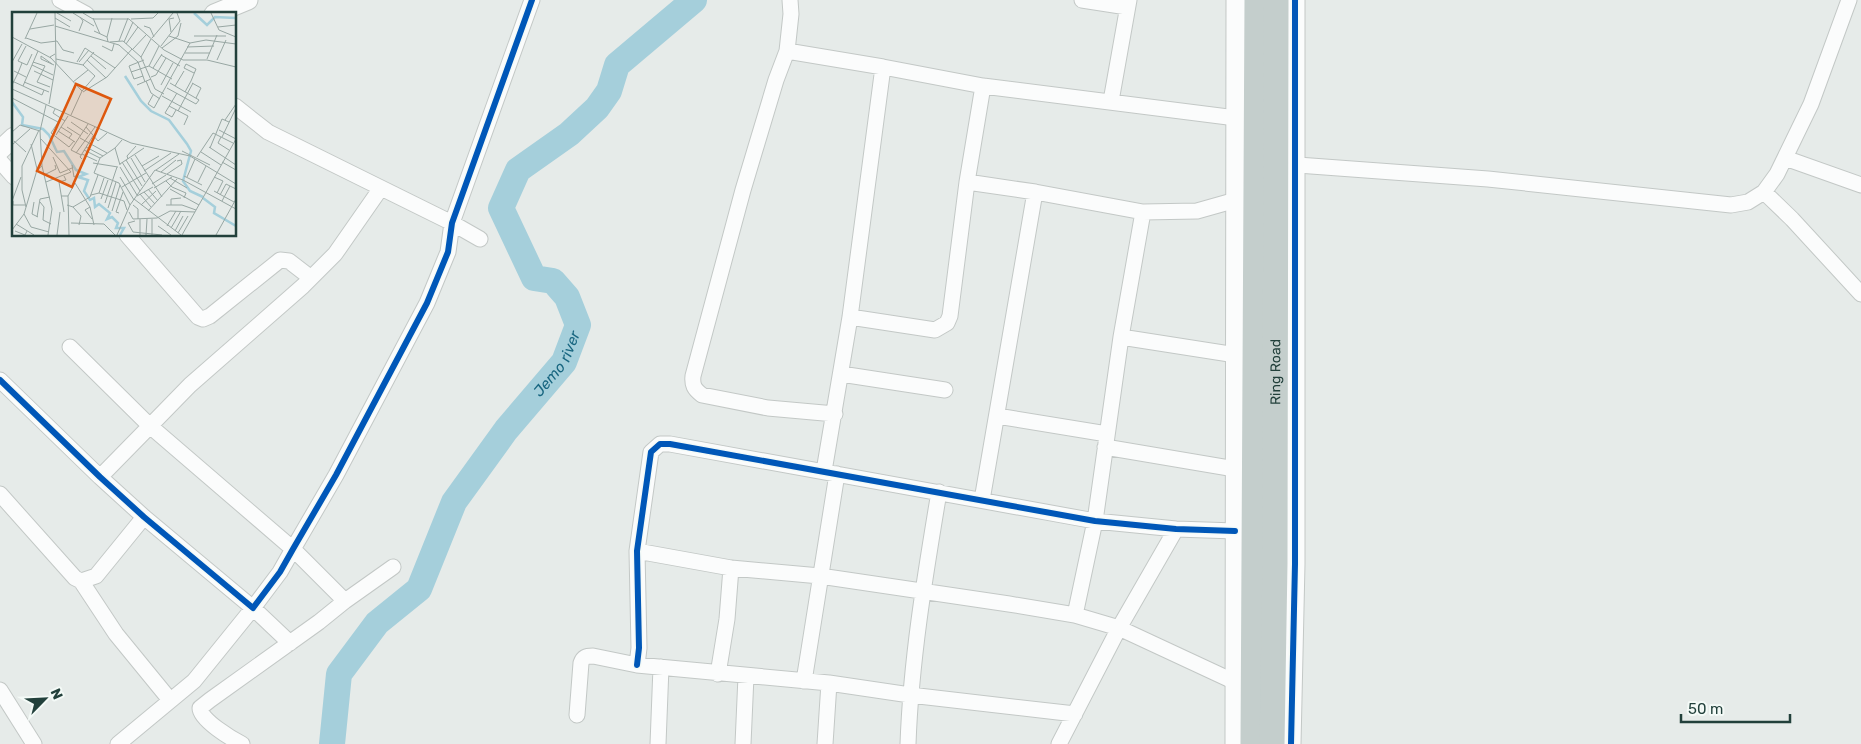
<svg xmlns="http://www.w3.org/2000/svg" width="1861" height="744" viewBox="0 0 1861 744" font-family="Rubik,sans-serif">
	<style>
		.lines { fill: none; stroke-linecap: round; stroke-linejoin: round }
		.river { stroke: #a5cfdb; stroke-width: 26 }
		.minor-casing { stroke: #c3c8c6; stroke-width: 17 }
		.tertiary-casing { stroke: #c3c8c6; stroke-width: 21 }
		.trunk-casing { stroke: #c2cac8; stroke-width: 27 }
		.minor { stroke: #fbfcfc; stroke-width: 15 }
		.tertiary { stroke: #fbfcfc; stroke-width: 19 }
		.trunk { stroke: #c4cecc; stroke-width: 25 }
		.cycleway-casing { stroke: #f4faf7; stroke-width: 9 }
		.cycleway { stroke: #0057b8; stroke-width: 6 }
		.labels { text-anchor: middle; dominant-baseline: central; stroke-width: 4; stroke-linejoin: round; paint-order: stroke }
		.street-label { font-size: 14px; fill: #22403b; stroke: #f4faf7 }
		.water-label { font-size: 15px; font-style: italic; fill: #186680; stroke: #f4faf7 }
		.inset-river { fill: none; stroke: #a5cfdb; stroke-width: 2.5 }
		.inset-road { fill: none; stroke: #98a7a3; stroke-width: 1 }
		.view { fill: #de580e; fill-opacity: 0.15; stroke: #de580e; stroke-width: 2.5 }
		.inset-edge { fill: none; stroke: #22403b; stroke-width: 2.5 }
	</style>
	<rect width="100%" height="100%" fill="#e6ebe9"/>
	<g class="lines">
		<path class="river" id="s1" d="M332,744L339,674L377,623L419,589L454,502L506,430L564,362L578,325L567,297L553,281L534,278L501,208L518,170L569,134L597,108L609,91L617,65L694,0"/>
		<g class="minor-casing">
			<path id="minor" d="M60,0L86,14
				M790,0L791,14L787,51L776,80L743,190L693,376C692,385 694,389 702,395L768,408L835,414
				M1082,0L1127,7
				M787,51L883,67L983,86L1236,118
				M1111,101L1129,0
				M235,106L268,132L452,223L480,239
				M1785,158L1861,185
				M0,161L14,177
				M1284,164L1488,179L1731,205L1748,202L1764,192L1777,174L1811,104L1849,0
				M967,182L1035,192L1143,212L1197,211L1236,200
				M1764,192L1792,219L1861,294
				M127,235L198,317L203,319L210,316L280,260L289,261L311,278
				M850,317L935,330L947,323L950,316L967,182L983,86
				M1121,337L1236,355
				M70,347L150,426L100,477
				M841,374L945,390
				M0,380L100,477L144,517L253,608L280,572L293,549L336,475L427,303L448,252L452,223L532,0
				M997,416L1107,434
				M1105,447L1235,469
				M824,471L850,317L883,67
				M0,494L75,578L81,581L96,576L144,517
				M982,500L1035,192
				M637,551L731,568L820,576L1009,604L1075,615L1119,628L1235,682
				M81,581L116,634L170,700
				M345,601L293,549L150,426L190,385L303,286L335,254L381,188
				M1075,615L1095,521L1121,337L1143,212
				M637,665L639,648L637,551L651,452L660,444H670L1095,521L1176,529L1235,531
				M718,674L727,619L731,568
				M804,681L837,474
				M0,690L34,744
				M577,715L581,663C583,657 586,656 593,656L637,665L829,683L910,695L1075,714
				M118,744L194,681L253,608L290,643
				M242,744C232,739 200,720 200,708L210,700L319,622L345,601L393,567
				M658,744L661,667
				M743,744L746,676
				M825,744L829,683
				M908,744C911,659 925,576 939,492
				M1059,744L1119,628L1176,529"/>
		</g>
		<g class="tertiary-casing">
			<path id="tertiary" d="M214,14L248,0
				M0,150L14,137
				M1235,744L1236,0
				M1291,744L1295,564V0"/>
		</g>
		<g class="trunk-casing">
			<g id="trunk">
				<path d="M1253,744L1257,0"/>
				<path id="s2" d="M1272,744L1275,563L1276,0"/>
			</g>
		</g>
		<use href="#minor" class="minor"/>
		<use href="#tertiary" class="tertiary"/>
		<use href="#trunk" class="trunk"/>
		<g class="cycleway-casing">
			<path id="cycleway" d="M0,380L100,477L144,517L253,608L280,572L293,549L336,475L427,303L448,252L452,223L532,0
				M637,665L639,648L637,551L651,452L660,444H670L1095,521L1176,529L1235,531
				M1291,744L1295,564V0"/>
		</g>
		<use href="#cycleway" class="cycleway"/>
	</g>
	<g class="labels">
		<g class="street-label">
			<text stroke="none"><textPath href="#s2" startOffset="372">Ring Road</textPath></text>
		</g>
		<g class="water-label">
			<text stroke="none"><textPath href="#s1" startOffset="455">Jemo river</textPath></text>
		</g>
	</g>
	<g transform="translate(12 12)">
		<rect width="224" height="224" fill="#e6ebe9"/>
		<path class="inset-river" d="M182,1L195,13L203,5L224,6M113,64L129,89L139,99L157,108L175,132L179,139L171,169L178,179L191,185M0,90L11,105L10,113L31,117L37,123L45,140L52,139L64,158L74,162L66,165L76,168L72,179L78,188L82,186L83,195L87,192L98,201L95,207L100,205L106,211L104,216H112L108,223M191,186L203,195L202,201L224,214"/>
		<path class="inset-road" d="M45,1L59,9M61,1L82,14M71,1L81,7H117L152,38L171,48H195L224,55M199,1L207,18L224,25M43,6L58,15M81,6L88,22M119,7L141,6L146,1M43,14L107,33L126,50L133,70M132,14L138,16L142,25M206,15L224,13M18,17L42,13M67,19L71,9L68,5M82,19L95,25L96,30M159,20L157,7L162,6M157,24L178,31M182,24H214M0,25L39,46M95,25L100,6M14,26L29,31L45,29L51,38L62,41M140,26L161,1M13,27L25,1M107,29L116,6M98,30L111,29L129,45L143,77L152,82M112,30L121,10M114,32L126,15M14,34L6,49L15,53L20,42M90,34L100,39L102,32M149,34L168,9L165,1M175,35L202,34M150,36L166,24L169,11M121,37L134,23M173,41H198M43,42L38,45L70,79M149,43L168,54M79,44L94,57M129,45L139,27M44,47L71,53L82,40M195,47L205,23M75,48L94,66M205,48L214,28M0,50L10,32M21,50L33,54L25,70L38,75M65,50L73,36L103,56M67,50L77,38M40,52L29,44V47L42,53M20,53L41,63M137,54L147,34M141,56L150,42M2,59L6,61L10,51M22,59L41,68M119,60L137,54L160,67M131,64L122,67L117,54L132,48M139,65L144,63L154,46M0,69L11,74L26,39M134,69L139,81L148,87M12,70L37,80M61,70L76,58M180,71L189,76L184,86M0,73L6,61L14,65M125,73L139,67M149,73L161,51M11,74L30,83L32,78M163,74L172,59M155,76L184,92L187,88L158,71M0,77L119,131L178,144L224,172M71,80L95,65L120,37M173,80L179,69L184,57L174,52L172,56L182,61M141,83L136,92L142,96L178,31L194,28L224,32M150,84L179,100M0,86L46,110M37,92L44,51L43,1M34,93L28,119L30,154L40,197L36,223M157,94L176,104L172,113M43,97L41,101L53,109M164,98L160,105L153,101L165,81M166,99L181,71M59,103L70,79L83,64L71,53M49,106L39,121L57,135L62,129M213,108L224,92M59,110L76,122M49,115L60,122L57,126M55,115L69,124M74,115L86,129L95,121M207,118L224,127M46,119L63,130M0,120L8,113L28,119M44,123L56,104M209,125L206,131L217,138M210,125L224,96M68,126L95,141M29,127L59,160L34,170M2,129L14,140M19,132L25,157M0,133L18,117M74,135L91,144M197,135L224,153M103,136L88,146L82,161L107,171L118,193M198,136L210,107L217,110M72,138L88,146M170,139L198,153M189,140L209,153M64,141L83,115M70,142L85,149M69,143L59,138L76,112M123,143L150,185M41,145L48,161L60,156M185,145L201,121L221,131M119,146L133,170M70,147L68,145L81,124M116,147L115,144L124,134M114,148L130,174M110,150L128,179M210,150L224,158M81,151L106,155M108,152L132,136M60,153L62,165L67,162M108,153L103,136L110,128M130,154L147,144M108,155L125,183M144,158L167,142M132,159L159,141M149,160L164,148M155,162L170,152L169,148L165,149M32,163L44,157L43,153M172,164L190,173M108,165L122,188M175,165L183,147M202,165L211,169L205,181M158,166L175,176M154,169L160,175L174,181L172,186M186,170L194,154M140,172L154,163M110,175L134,161M142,176L160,165M136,177L146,189M158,177L187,193M202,179L222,190M132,180L143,192M87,181L92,166M128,182L139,195M79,183L87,181L112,189L115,198M208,183L214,172L224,177M49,184H56L57,223M56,184L63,171L78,195L82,213M125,184L141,175M89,187L96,168M122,187L169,223M0,189L9,165M1,189V193H13M210,189L218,174M22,190L20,202L26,205M28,190L32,195L31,208L39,212M93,191L105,155M55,193L61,195L78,185L86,163M121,193L126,197V207M129,193L144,179M154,193H170L184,198M159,193V187L169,186M14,195L10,178V154L27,118M61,195L69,204L67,213M78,195L73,198L80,207M96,196L104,170M100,199L108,173M136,199L165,167M52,200L47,170L54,168L52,164M117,200L121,207L145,206M107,201L104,200L111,180M12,202L19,215L37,220M25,205L28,187L38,185M145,206L158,199L183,200M128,207V223M140,207V223M123,209L116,211L121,220L150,223M59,211L92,212L103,223M4,212L22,223M146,214L159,223M155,214L164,199M159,216L169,199M0,218L12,202L25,158L30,154M3,219L13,223L15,219M163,219L171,204M166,221L176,204M45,223L48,200M105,223L118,193L143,158L171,168L224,197M134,223L135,207M170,223L224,127M204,223L224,187"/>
		<path class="view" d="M64,72L99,87L60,175L25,159Z"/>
		<rect width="224" height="224" class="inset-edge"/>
	</g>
	<g transform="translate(45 699) rotate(66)" stroke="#f4faf7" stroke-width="4" paint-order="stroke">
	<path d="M0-4L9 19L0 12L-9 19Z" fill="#22403b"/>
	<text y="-8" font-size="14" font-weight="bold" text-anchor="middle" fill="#22403b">N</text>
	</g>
	<path d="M1681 714v8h109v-8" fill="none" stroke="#22403b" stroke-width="2.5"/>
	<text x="1688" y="714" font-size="15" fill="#22403b" stroke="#f4faf7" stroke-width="4" paint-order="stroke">50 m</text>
</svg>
